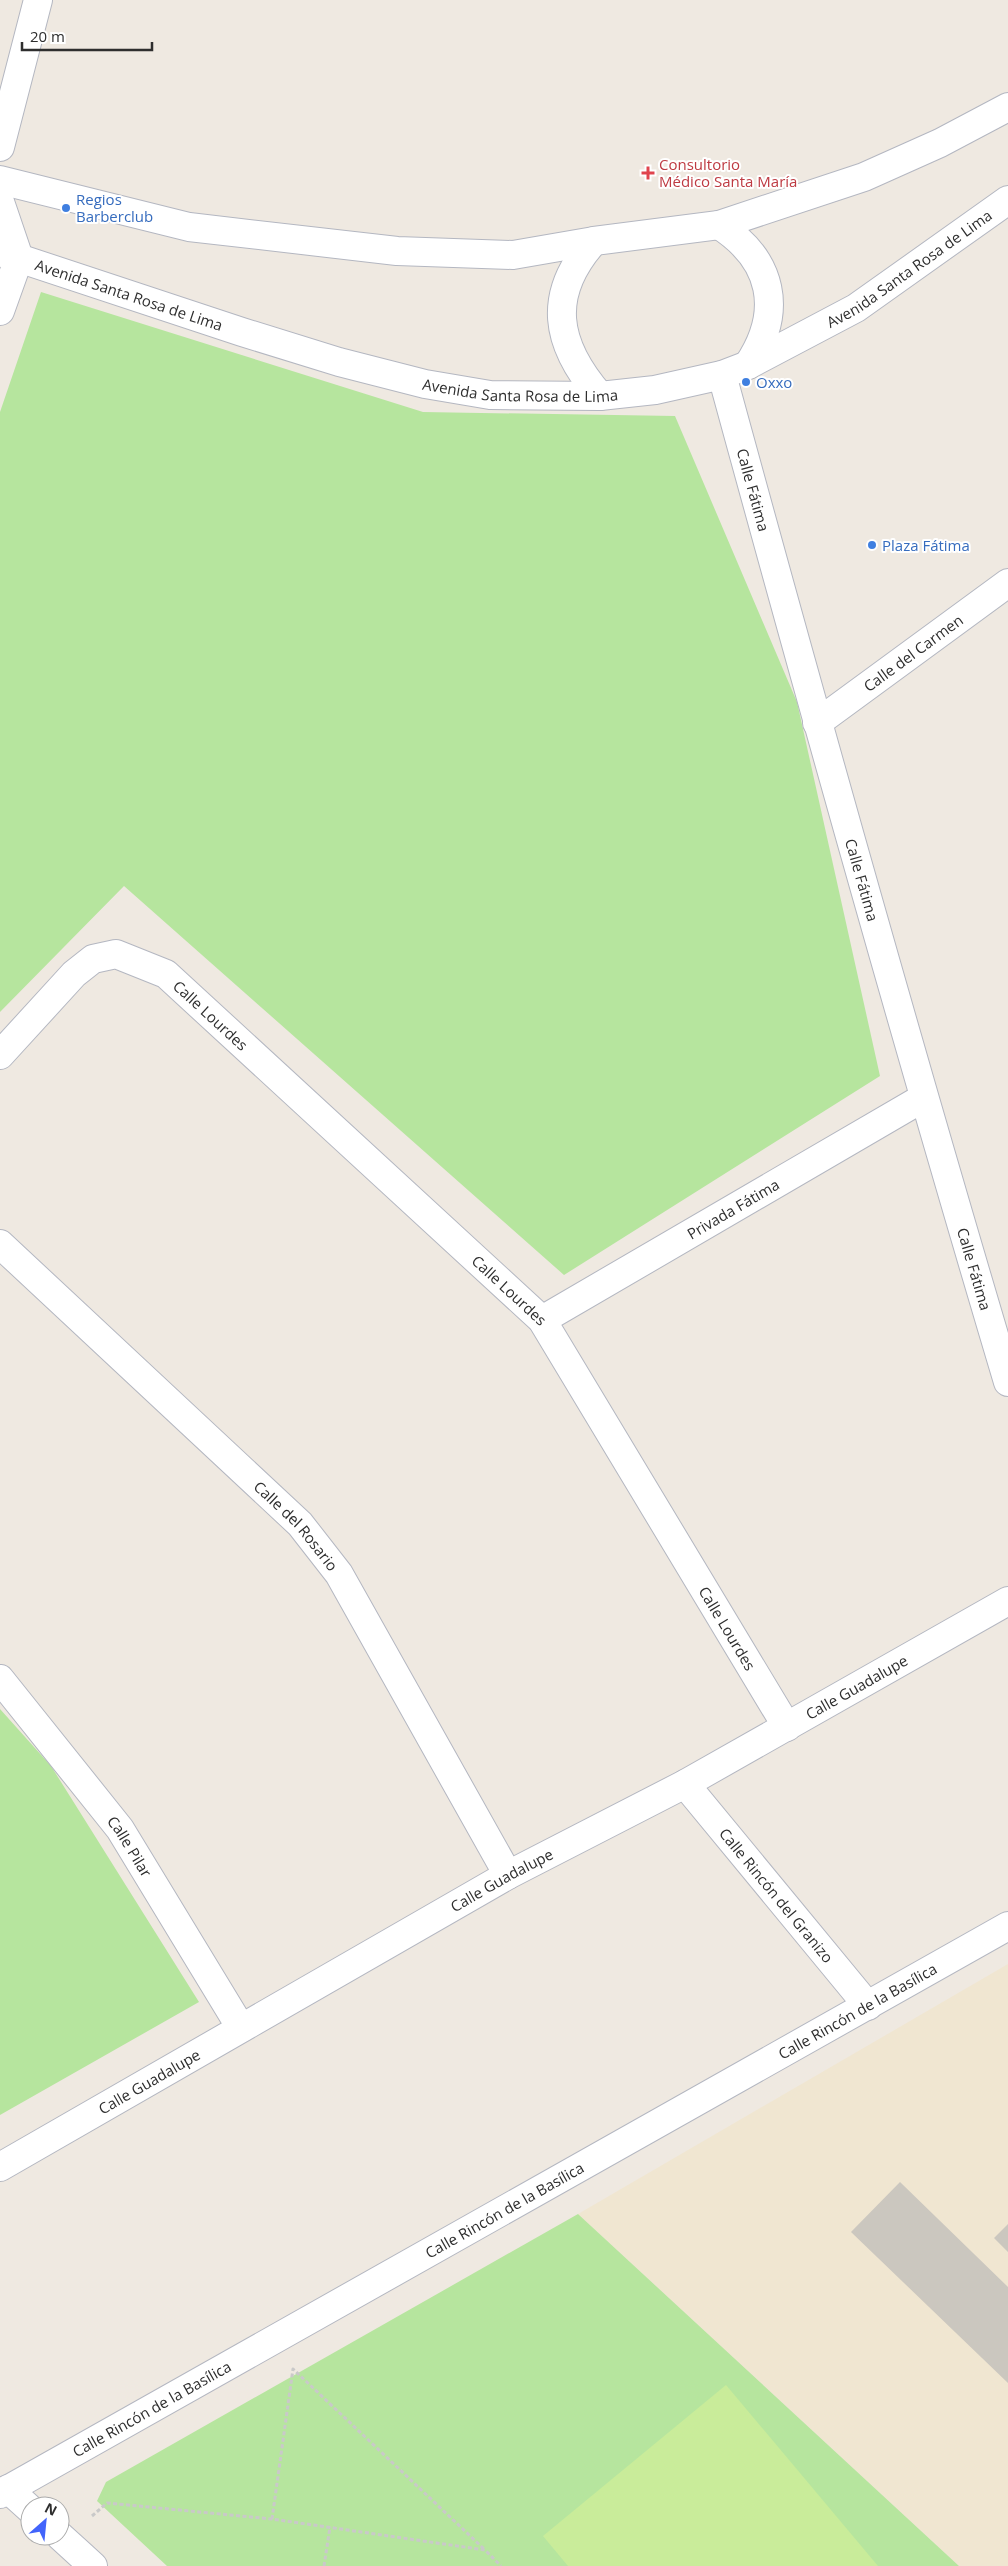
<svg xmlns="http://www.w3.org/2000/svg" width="1008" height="2566" viewBox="0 0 1008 2566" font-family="'Open Sans',sans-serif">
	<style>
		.education { fill: #f0e6d1 }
		.green { fill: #b6e59e }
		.pitch { fill: #c9ec9a }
		.building { fill: #cbc7bf }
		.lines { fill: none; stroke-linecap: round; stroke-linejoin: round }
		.minor-casing { stroke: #b4b7c1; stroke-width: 30 }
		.tertiary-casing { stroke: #b4b7c1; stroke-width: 30 }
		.path { stroke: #c9c9c9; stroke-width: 3; stroke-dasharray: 4 2.5; stroke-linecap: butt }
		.minor { stroke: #fff; stroke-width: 28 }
		.tertiary { stroke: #fff; stroke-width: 28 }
		.health-dot { fill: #e0444e; stroke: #fff; stroke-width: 2 }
		.shop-dot { fill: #3f7fe0; stroke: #fff; stroke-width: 2 }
		.labels { text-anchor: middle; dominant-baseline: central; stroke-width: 4; stroke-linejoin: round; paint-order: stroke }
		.health-label { font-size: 15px; fill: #be3a42; stroke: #fff; text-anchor: start }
		.shop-label { font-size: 15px; fill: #366cbe; stroke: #fff; text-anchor: start }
		.street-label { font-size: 15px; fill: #2e2e2e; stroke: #fff }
	</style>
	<rect width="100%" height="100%" fill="#efe9e1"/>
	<path class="education" d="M1008,1964V2566H959L578,2214Z"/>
	<path class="green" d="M41,292L423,412L675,416L797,702L880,1076L564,1275L124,886L0,1012V412Z
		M0,1709L51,1766L199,2002L0,2115Z
		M578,2214L959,2566H167L97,2501L106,2482Z"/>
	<path class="pitch" d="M726,2385L878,2566H568L543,2536Z"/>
	<path class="building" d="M900,2182L1008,2287V2383L851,2232Z
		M1008,2224V2252L994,2238Z"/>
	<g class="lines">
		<g class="minor-casing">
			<g id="minor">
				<path d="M0,147L38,0"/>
				<path d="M0,202L19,258L0,311"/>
				<path id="s1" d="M722,375C814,712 908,1047 1008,1382"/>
				<path id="s2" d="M817,723L1008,583"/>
				<path id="s3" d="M0,1055L74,974L93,959L116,954L166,974L542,1320L787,1727"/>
				<path id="s4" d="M0,1244L300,1524L339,1574L508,1875"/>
				<path id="s5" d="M542,1320L923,1098"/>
				<path id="s6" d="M0,1679L120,1829L241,2028"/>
				<path id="s7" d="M685,1784L868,2006"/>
				<path id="s8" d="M0,2167L508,1875L685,1784L1008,1601"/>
				<path d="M8,2489L30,2509"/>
				<path id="s9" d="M0,2494L1008,1926"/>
				<path d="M60,2536L93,2566"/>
			</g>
		</g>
		<g class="tertiary-casing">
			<g id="tertiary">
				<path d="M0,180L189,227L397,251L513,255L594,241L719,225L864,177L940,143L1008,107"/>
				<path d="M719,225C773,260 784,311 748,365"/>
				<path d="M594,241C546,295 555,344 600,396"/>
				<path id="s10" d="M0,252L242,332L339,362L425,384L490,395L600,396L655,390L722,375L748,365L856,308L1008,200"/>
			</g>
		</g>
		<path class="path" d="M92,2516L107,2503L272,2519L485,2550L501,2566
			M272,2519L293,2369L484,2549
			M324,2566L330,2527"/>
		<use href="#minor" class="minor"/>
		<use href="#tertiary" class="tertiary"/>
	</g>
	<path class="health-dot" d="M645.5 165.5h5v5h5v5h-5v5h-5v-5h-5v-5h5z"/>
	<g class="shop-dot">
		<circle cx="66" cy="208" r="5"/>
		<circle cx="746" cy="382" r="5"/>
		<circle cx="872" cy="545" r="5"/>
	</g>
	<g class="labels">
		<g class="health-label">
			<text x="659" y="164">Consultorio<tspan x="659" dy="17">Médico Santa María</tspan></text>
		</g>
		<g class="shop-label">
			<text x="76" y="199">Regios<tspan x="76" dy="17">Barberclub</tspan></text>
			<text x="756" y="382">Oxxo</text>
			<text x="882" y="545">Plaza Fátima</text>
		</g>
		<g class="street-label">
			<text stroke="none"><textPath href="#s10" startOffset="961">Avenida Santa Rosa de Lima</textPath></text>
			<text stroke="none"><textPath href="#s10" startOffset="136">Avenida Santa Rosa de Lima</textPath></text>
			<text stroke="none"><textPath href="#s10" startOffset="541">Avenida Santa Rosa de Lima</textPath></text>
			<text stroke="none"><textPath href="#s1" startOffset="119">Calle Fátima</textPath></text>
			<text stroke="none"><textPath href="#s2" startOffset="119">Calle del Carmen</textPath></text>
			<text stroke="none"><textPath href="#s1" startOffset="524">Calle Fátima</textPath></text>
			<text stroke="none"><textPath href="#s3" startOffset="272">Calle Lourdes</textPath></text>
			<text stroke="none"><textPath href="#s5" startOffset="221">Privada Fátima</textPath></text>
			<text stroke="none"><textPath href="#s1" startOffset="929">Calle Fátima</textPath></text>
			<text stroke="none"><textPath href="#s3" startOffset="678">Calle Lourdes</textPath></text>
			<text stroke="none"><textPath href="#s4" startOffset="409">Calle del Rosario</textPath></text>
			<text stroke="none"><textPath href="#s3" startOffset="1082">Calle Lourdes</textPath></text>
			<text stroke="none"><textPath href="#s8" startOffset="982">Calle Guadalupe</textPath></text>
			<text stroke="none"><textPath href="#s6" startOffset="212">Calle Pilar</textPath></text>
			<text stroke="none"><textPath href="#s8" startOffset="578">Calle Guadalupe</textPath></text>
			<text stroke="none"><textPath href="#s7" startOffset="144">Calle Rincón del Granizo</textPath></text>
			<text stroke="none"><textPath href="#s9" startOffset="984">Calle Rincón de la Basílica</textPath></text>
			<text stroke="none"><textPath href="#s8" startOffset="172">Calle Guadalupe</textPath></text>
			<text stroke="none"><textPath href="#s9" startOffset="579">Calle Rincón de la Basílica</textPath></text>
			<text stroke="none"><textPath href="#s9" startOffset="174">Calle Rincón de la Basílica</textPath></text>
		</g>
	</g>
	<g transform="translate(45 2521) rotate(27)"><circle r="24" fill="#ffffff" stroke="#ababab"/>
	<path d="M0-4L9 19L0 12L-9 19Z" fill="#4264fb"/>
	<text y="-8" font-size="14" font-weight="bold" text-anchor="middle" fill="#2e2e2e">N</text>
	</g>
	<path d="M22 42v8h130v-8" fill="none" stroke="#2e2e2e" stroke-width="2.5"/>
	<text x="30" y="42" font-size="15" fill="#2e2e2e" stroke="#ffffff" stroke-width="4" paint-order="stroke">20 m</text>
</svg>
